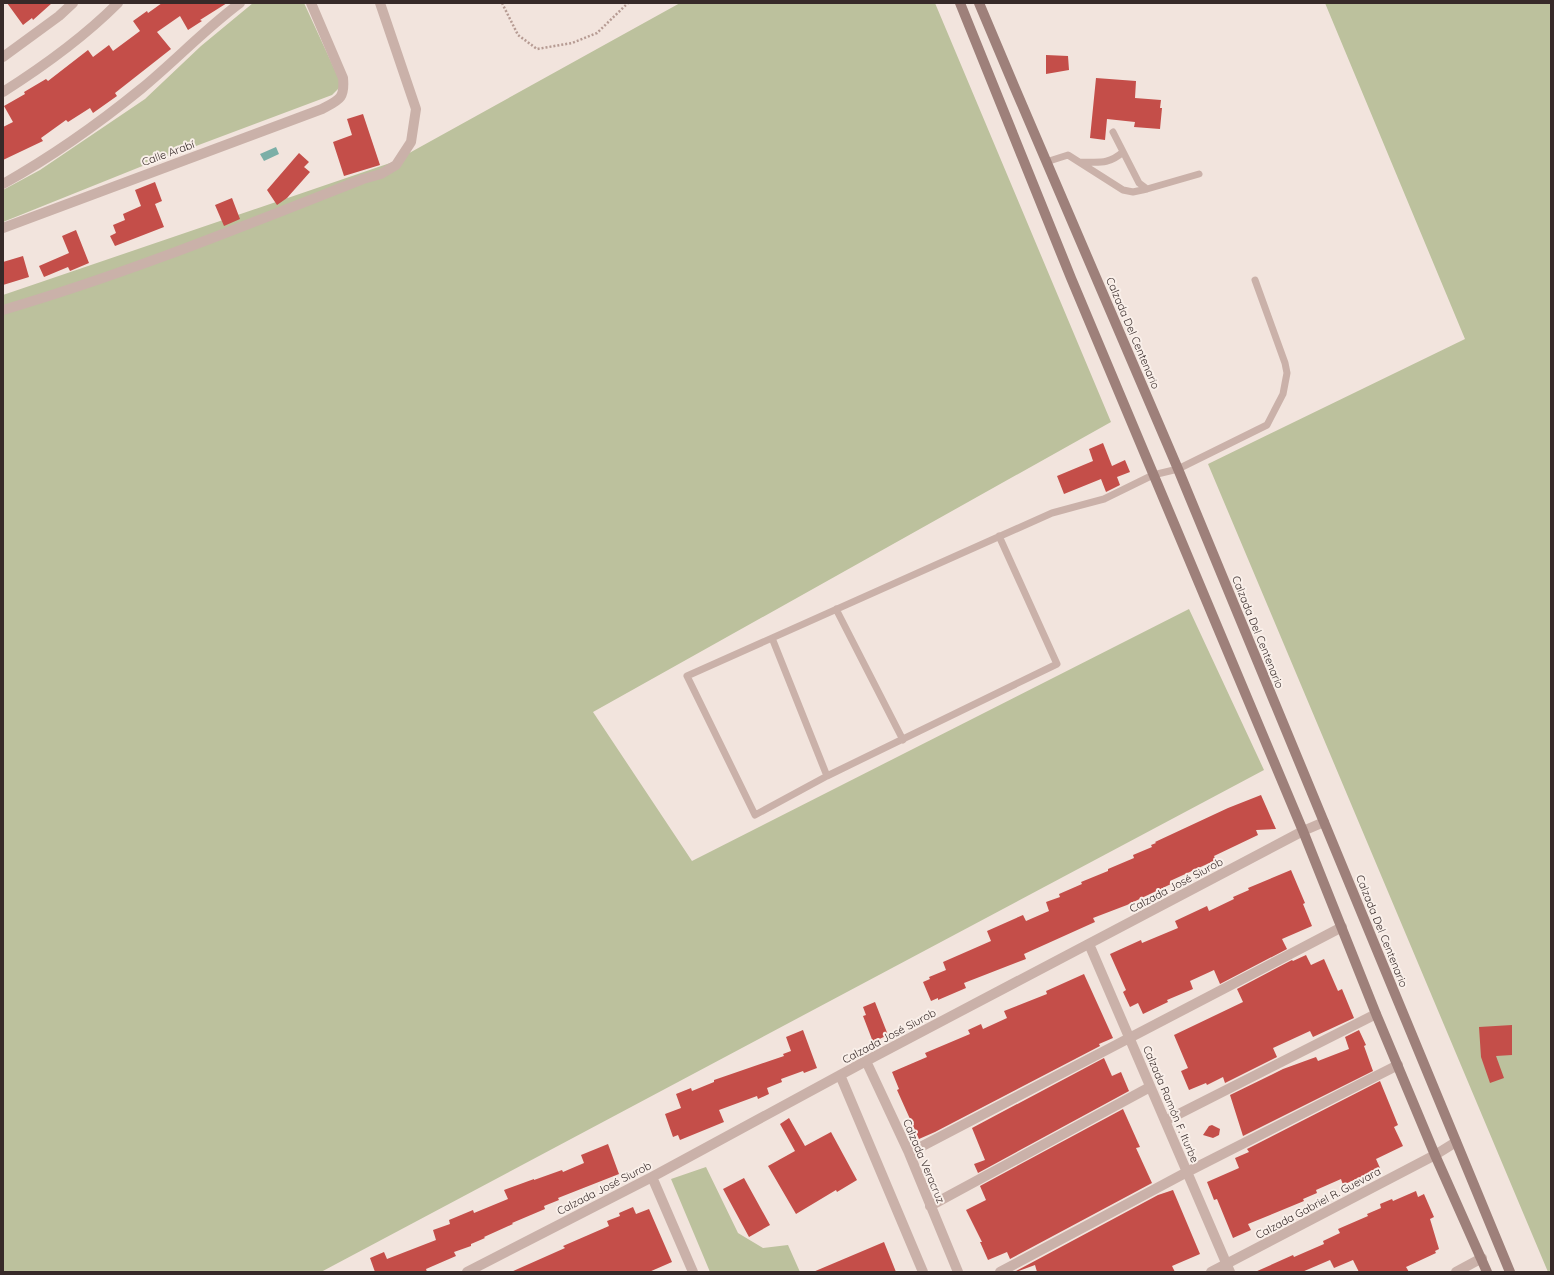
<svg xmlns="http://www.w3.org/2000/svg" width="1554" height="1275" viewBox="0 0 1554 1275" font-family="Quicksand,sans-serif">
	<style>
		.green { fill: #bcc19d }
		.water { fill: #7cafa7 }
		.building { fill: #c44e49 }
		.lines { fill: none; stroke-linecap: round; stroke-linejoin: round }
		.path { stroke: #b69b93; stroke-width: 2.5; stroke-dasharray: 2 2; stroke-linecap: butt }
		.lane { stroke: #cab1a9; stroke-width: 7 }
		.street { stroke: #cab1a9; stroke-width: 10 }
		.secondary { stroke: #9e807a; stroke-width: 10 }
		.labels { text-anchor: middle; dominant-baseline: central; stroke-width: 4; stroke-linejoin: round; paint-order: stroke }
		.street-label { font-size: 11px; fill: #372a29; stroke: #f9efe9 }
	</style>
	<rect width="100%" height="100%" fill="#f2e4dd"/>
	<path class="green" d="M253,3H304L339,79V88L332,95L140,167L3,222V190L40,170L145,99L201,46Z
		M680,3H935L1111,422L593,712L692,861L1189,609L1264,770L321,1272H3V295L393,162Z
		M1325,3H1551V1272H1548L1208,464L1465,339Z
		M706,1167L738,1233L763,1248L788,1245L800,1272H710L671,1179Z"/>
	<path class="water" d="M276,147L279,154L264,161L260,154Z"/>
	<path class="building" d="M7,3H52L33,20L32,18L23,25Z
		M162,3H227L200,20L202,21L188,30L180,16L157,32L171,49L115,93L117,96L93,113L90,108L68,122L66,120L41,138L43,141L3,160V127L13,122L4,106L25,94L24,92L46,79L48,81L88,50L93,57L109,45L113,51L140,31L133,21L147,11L148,13Z
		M1046,55L1068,56L1069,70L1046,74Z
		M1096,78L1136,81L1135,98L1161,100L1160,108H1162L1160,129L1134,127L1135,122L1107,119L1105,140L1090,138Z
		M363,114L380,165L344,176L333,142L352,135L347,119Z
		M299,153L309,162L304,167L310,172L287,198L277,205L267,190Z
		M155,182L162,201L155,204L164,227L115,246L110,236L116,233L113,225L125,220L123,214L141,206L135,190Z
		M232,198L240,219L224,226L215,205Z
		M76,230L89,263L70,271L68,267L44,277L39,266L69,253L62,236Z
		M23,256L29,277L3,285V262Z
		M1103,443L1112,466L1125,460L1130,472L1117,477L1120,485L1106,492L1101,479L1064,494L1057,476L1093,461L1089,449Z
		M1261,795L1276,829L1256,830L1258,835L1214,856L1216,860L1170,881L1171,884L1127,905L1093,918L1095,922L1024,954L1026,959L964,983L966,988L938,1000V998L931,1001L923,982L930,979L929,977L946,970L943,962L991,941L987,931L1023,915L1026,921L1049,911L1046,902L1060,897L1059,894L1082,884L1081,882L1108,871V869L1134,858L1133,855L1152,847L1151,845L1156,843L1155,842L1228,808Z
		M1291,870L1305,903L1303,904L1312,926L1282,939L1287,949L1220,984L1214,970L1190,981L1193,989L1167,1000L1168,1002L1143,1014L1138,1003L1130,1007L1123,992L1126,990L1110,954L1141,940L1142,943L1178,928L1175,921L1207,906L1209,911L1234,899L1233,897L1249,890L1248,888Z
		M1306,955L1311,965L1324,959L1338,991L1342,989L1354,1018L1313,1037L1310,1031L1273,1048L1277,1057L1225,1083L1223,1077L1207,1085L1206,1083L1189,1090L1181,1071L1188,1068L1174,1035L1243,1002L1237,989L1292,960L1293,961Z
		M1084,974L1113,1038L1099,1044L1100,1046L935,1132L919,1139L897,1090L899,1089L892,1072L927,1057L925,1053L970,1034L968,1030L981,1024L983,1029L1007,1018L1004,1011L1047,994L1046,991Z
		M875,1002L888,1035L873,1042L863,1016L866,1015L863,1007Z
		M1512,1025V1055L1496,1056L1504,1078L1490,1083L1481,1057L1479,1027Z
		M803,1030L817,1068L804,1073L803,1071L781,1079L782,1082L767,1088L769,1094L758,1099L757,1096L719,1110L724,1122L680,1140L678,1135L673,1137L665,1114L681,1108L676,1094L691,1088L692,1091L714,1082V1080L784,1056L783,1054L791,1051L786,1037Z
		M1359,1030L1366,1045L1364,1046L1373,1071L1243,1136L1230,1095L1283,1069L1316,1057L1318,1061L1349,1049L1345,1037Z
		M1104,1058L1112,1076L1121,1072L1129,1091L978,1173L974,1164L985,1160L972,1128Z
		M1380,1081L1398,1125L1394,1127L1403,1146L1376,1159L1380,1168L1343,1185L1341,1179L1316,1190L1317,1193L1303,1199L1304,1201L1248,1224L1251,1230L1233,1238L1217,1199L1214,1200L1207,1182L1239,1168L1235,1158L1249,1152L1247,1149Z
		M1123,1109L1140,1147L1136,1148L1152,1183L1010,1259L1007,1252L988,1260L980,1242H982L966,1210L986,1200L980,1186Z
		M789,1118L805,1146L831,1132L857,1180L837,1192L836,1190L796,1214L768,1166L795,1151L780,1124Z
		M1212,1125L1220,1129L1219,1135L1213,1138L1203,1135L1209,1126Z
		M608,1144L619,1174L558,1198L559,1200L544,1206L545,1209L512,1223L513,1224L484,1237L485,1238L471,1244V1246L454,1252L456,1256L426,1269L427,1272H375L370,1258L384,1252L387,1259L436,1240L433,1230L450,1224L449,1220L473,1210L474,1213L508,1199L504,1190L534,1179V1180L562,1170L563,1172L584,1163L581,1155Z
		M744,1178L770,1225L749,1237L723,1189Z
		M1173,1190L1200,1254L1172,1266L1175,1272H1037L1035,1265L1016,1272V1271L1158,1195Z
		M1416,1191L1418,1197L1424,1194L1434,1217L1430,1219L1439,1249L1435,1251L1436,1253L1406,1267L1409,1272H1359L1353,1260L1334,1268L1330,1260L1302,1272H1255L1293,1255L1294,1257L1324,1244L1323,1241L1340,1233L1338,1229L1368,1216L1367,1214L1381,1208L1380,1204L1392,1199L1393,1201Z
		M633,1207L636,1214L649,1209L672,1262L649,1272H511L565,1248L563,1246L609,1226L607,1221L620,1216L619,1213Z
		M884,1242L896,1272H813Z"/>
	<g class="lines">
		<path class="path" d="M502,3L518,35L537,49L572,43L597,33L628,3"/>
		<path class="lane" d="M1113,132L1139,183L1147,189L1199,174
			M1046,162L1068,155L1123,190L1133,192L1147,189
			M1080,162C1099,162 1108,165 1123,152
			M999,536L1057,664L827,776L755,815L687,676L1052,513L1104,499L1153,475L1178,469L1267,425L1283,394L1287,373L1285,363L1255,280
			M836,609L903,740
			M772,638L827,776"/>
		<path class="street" d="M3,57L59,16L73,3
			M3,92C44,66 84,37 118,3
			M3,184C51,157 98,124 141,89C175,61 205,29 240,3
			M3,228L322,109C339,100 345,99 343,78L311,3
			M3,310C126,274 244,226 363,179L381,174L396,165L411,142L416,109L380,3
			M1089,944L1230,1272
			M866,1061L909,1153L958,1272
			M840,1075L923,1272
			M1165,1121L1376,1014
			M909,1153L1342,927
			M652,1177L693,1272
			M930,1206L1150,1087
			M467,1272L652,1177L866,1061L1303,831L1324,822
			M1000,1272L1187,1172L1398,1065
			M1211,1272L1435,1155L1456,1142
			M1456,1272L1482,1258"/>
		<path class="secondary" d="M960,3L1071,278L1303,831L1376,1014L1435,1155L1487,1272
			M979,3L1014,86L1178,469L1510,1272"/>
	</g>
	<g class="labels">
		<g class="street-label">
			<text transform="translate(168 153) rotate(-20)">Calle Arabí</text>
			<text transform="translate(1133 333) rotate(67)">Calzada Del Centenario</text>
			<text transform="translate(1258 632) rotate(68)">Calzada Del Centenario</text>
			<text transform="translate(1176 885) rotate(-28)">Calzada José Siurob</text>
			<text transform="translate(1382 931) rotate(68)">Calzada Del Centenario</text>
			<text transform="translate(889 1036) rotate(-28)">Calzada José Siurob</text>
			<text transform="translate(1171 1104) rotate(67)">Calzada Ramón F. Iturbe</text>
			<text transform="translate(924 1161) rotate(67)">Calzada Veracruz</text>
			<text transform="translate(604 1188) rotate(-27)">Calzada José Siurob</text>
			<text transform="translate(1318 1203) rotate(-28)">Calzada Gabriel R. Guevara</text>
		</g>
	</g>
	<rect width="1554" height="1275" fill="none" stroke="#372a29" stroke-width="8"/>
</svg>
